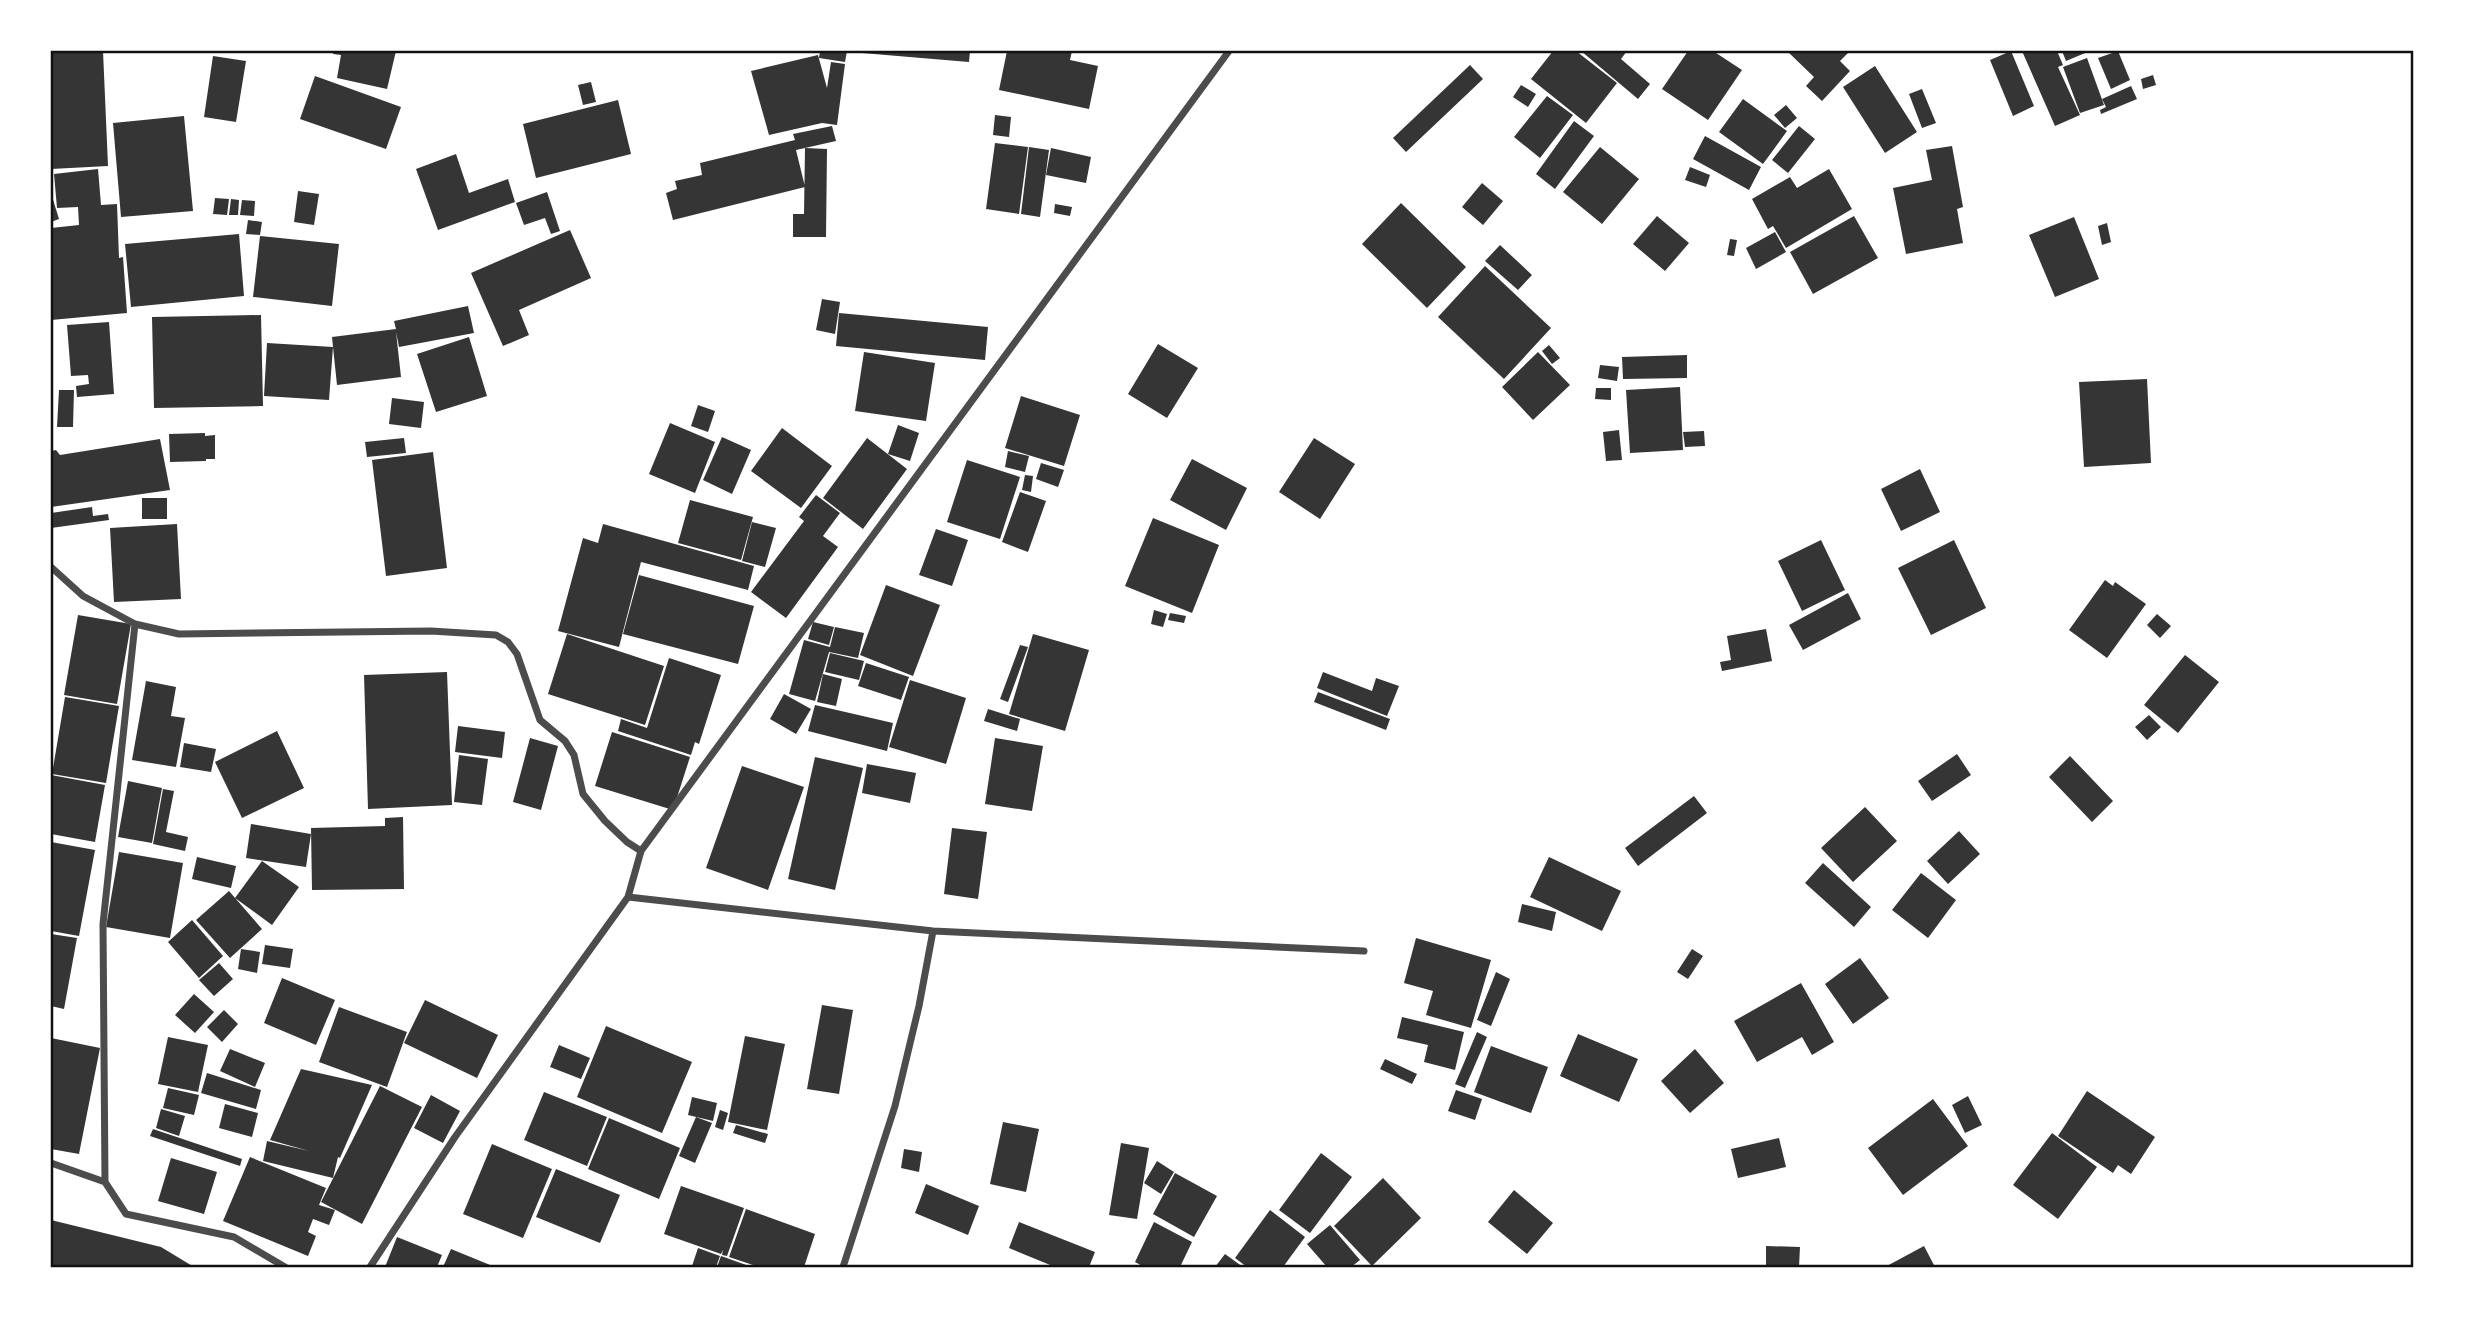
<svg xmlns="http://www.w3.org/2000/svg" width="2465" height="1318" viewBox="0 0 2465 1318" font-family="Overpass,sans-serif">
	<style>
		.building { fill: #353535 }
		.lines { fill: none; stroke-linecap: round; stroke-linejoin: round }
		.minor { stroke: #4c4c4c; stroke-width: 7 }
		.neatline { fill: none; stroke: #111; stroke-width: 2.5 }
	</style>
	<rect width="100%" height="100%" fill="#fff"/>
	<path class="building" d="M51,51H103L108,166L51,169Z
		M334,51H396L387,89L337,78L341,55L333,54Z
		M820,51H847L845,62L819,58Z
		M862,51H970L969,62L862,53Z
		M1007,51H1072L1070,60L1098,66L1089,109L999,90Z
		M1553,51H1576L1617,83L1586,123L1531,79Z
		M1581,51H1627L1621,59L1650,84L1638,99Z
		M1688,51H1713L1742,70L1708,120L1662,89Z
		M1787,51H1845L1848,53L1840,61L1850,71L1822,101L1806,86L1814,77Z
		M2011,51L2034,106L2013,116L1990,60Z
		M2022,51H2057L2063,65L2058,67L2080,115L2055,126Z
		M2062,51H2090L2066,61Z
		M2118,51L2130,80L2111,89L2098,58Z
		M818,55L827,88L831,62L845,64L837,125L822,123L769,135L751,71Z
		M213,56L246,61L236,122L204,117Z
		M2087,58L2104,105L2080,113L2063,67Z
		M1470,65L1483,79L1406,152L1393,138Z
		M1875,66L1917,132L1885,153L1843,87Z
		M2153,75L2156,85L2143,89L2141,79Z
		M315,76L401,107L386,149L300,119Z
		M591,82L596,102L583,105L578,85Z
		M1521,85L1536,94L1528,107L1513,97Z
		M2131,86L2137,99L2101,114L2100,110L2106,107L2102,99Z
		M1922,89L1936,123L1922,128L1909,94Z
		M1547,96L1573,115L1540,158L1514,137Z
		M1743,99L1787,131L1763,164L1719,132Z
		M618,100L631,154L536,178L523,124Z
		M1786,105L1797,118L1785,128L1774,115Z
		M995,115L1011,117L1009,137L993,135Z
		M184,116L193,211L121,217L113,123Z
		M1574,121L1594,136L1555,189L1536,174Z
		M832,126L836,141L796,150L805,187L673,220L666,193L677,189L675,181L702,175L700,163L795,140L793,134Z
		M1799,126L1815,139L1788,173L1772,160Z
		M1705,136L1761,167L1749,190L1693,159Z
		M995,143L1028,147L1019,214L986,209Z
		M1952,146L1963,207L1957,209L1963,243L1906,254L1893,188L1932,180L1926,150Z
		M1029,147L1049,150L1040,217L1021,214Z
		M1600,147L1639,179L1602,224L1563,192Z
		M805,148L827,149L826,237H793V214H804Z
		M1051,148L1091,157L1086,183L1046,175Z
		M456,154L469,193L508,179L515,202L438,230L416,169Z
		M1690,167L1710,175L1706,187L1685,180Z
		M98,169L101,205L117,204L119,258L123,257L127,313L51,320V228L79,225L78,207L57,208L54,174Z
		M1829,169L1852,209L1786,248L1773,226L1768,229L1752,199L1790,177L1797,188Z
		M1482,183L1503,201L1483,225L1462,207Z
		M298,191L319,194L314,225L294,222Z
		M547,192L560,231L551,234L545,218L524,225L516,203Z
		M51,193L59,219L51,222Z
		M215,198L229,199L227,215L213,214Z
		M231,199L239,200L238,215H229Z
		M242,200L255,201L254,216L240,215Z
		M1401,203L1466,267L1427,308L1362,244Z
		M1055,204L1072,207L1070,216L1054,213Z
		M1657,216L1689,243L1665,271L1633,244Z
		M1854,216L1878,258L1813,294L1790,252Z
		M2074,217L2099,279L2055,297L2029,235Z
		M248,220L262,222L260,235L246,234Z
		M2107,223L2111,242L2102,245L2098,226Z
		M570,230L591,278L519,310L529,335L503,346L471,273Z
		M1775,232L1786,252L1756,269L1746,248Z
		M239,234L244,296L131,307L125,244Z
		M260,236L339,244L332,306L253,297Z
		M1730,239L1737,240L1734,256L1727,255Z
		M1500,245L1532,275L1518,290L1485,261Z
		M1485,266L1551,328L1504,379L1438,317Z
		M822,299L840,302L835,334L816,330Z
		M468,306L474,333L399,347L396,332L401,377L337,385L333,347L329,400L264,396L267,343L333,347L332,337L396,329L394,321Z
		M839,313L988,327L985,360L836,346Z
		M261,315L263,406L154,408L152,317Z
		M109,322L114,394L77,397L76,386L89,384L88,375L71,376L67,325Z
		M469,337L487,396L436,412L417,354Z
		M1158,344L1198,368L1167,418L1128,394Z
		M1549,345L1560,358L1552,364L1542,351Z
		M864,352L935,363L926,421L855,411Z
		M1538,352L1570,385L1533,420L1502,387Z
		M1687,355V378L1623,379L1622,357Z
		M1600,365L1619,367L1617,381L1598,378Z
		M2147,379L2151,463L2084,467L2079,382Z
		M1680,387L1683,450L1630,453L1626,390Z
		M1596,388H1611V400L1595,399Z
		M59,390H74L73,427H57Z
		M1021,396L1080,415L1064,466L1005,448Z
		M392,398L424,402L421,428L389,424Z
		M698,405L715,411L708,432L691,426Z
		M670,423L715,442L695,493L649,474Z
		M898,425L919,433L910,461L888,454Z
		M782,428L832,466L801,508L751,471Z
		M1619,430L1622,460L1606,461L1603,432Z
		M1704,431L1705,446L1685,447L1683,432Z
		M205,433V436L215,435V459H206V461L170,462L169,434Z
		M722,437L751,450L732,494L703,480Z
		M404,438L406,453L367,457L365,442Z
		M867,438L907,469L863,529L823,498Z
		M1314,438L1355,464L1320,519L1279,492Z
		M160,439L170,490L51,507V451L56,450L60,455Z
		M1008,451L1029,456L1025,472L1005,467Z
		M433,452L447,568L386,576L372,460Z
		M1192,459L1247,488L1226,530L1170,500Z
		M967,460L1020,477L1000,539L947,522Z
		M1041,463L1064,470L1058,487L1036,479Z
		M1920,469L1940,512L1901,531L1881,489Z
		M1025,475L1033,476L1031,492L1022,490Z
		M1020,492L1046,501L1028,552L1002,542Z
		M816,495L840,513L823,536L838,547L786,618L751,592L804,521L799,517Z
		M142,498H167V519H142Z
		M690,500L753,517L741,560L678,543Z
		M92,507L93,516L108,514L109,520L51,528V513Z
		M1153,518L1219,545L1192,613L1125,586Z
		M752,522L776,528L765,567L742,561Z
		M177,524L181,599L114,602L110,528Z
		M603,524L754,566L748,590L641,562L619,647L558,631L583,538L598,543Z
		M936,529L968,540L952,586L919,575Z
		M1821,540L1845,590L1802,611L1778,561Z
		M1954,540L1986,608L1931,635L1898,568Z
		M639,575L754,606L738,664L623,634Z
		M2105,580L2113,586L2115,582L2146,604L2107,658L2069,630Z
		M886,585L940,605L913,676L860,655Z
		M1848,593L1861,619L1803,650L1789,625Z
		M1154,610L1167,614L1163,627L1151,624Z
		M1170,613L1186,616L1184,623L1168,620Z
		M2157,614L2171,626L2160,638L2147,625Z
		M78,615L131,624L117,704L64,695Z
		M813,622L834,627L829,645L808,639Z
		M835,627L864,633L858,658L829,652L815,701L789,694L804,640L830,647Z
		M1766,629L1772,661L1722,671L1720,662L1731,660L1727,636Z
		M567,634L664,666L645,725L548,694Z
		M1033,634L1089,650L1065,731L1009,714Z
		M1020,645L1028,647L1008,702L1000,699Z
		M830,653L864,661L859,680L825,672Z
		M2185,655L2219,682L2178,733L2144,705Z
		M669,658L721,675L699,744L695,742L691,755L618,731L621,719L647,728Z
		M866,663L909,677L901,700L858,686Z
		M447,672L452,805L368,809L364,675Z
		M1323,672L1372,691L1376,678L1399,686L1387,716L1317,688Z
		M823,674L842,679L836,706L817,702Z
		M910,680L966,698L946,764L889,747Z
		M146,681L176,687L171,716L185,718L176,767L132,760Z
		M1318,692L1390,719L1386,730L1314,702Z
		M784,694L811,709L796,734L770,719Z
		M65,697L119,706L106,783L52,774Z
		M815,705L893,723L887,751L808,731Z
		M988,709L1020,719L1017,731L984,721Z
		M2149,715L2161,727L2147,740L2135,727Z
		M458,726L505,732L502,758L455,752Z
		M277,731L304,788L242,818L215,762Z
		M612,732L690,757L673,810L595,786Z
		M530,738L558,746L541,810L513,802Z
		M995,738L1043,746L1032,811L985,804Z
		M184,743L216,749L211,772L180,767Z
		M1957,754L1971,775L1932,801L1918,781Z
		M459,755L488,759L482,805L454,802Z
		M2070,756L2113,801L2092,822L2049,777Z
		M815,757L863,768L835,890L788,879Z
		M867,764L916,773L910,803L862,793Z
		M742,766L804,787L768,890L706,868Z
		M51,775L105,785L95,842L51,834Z
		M128,781L162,788L152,843L118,837Z
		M163,789L174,791L166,832L188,837L185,851L153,844Z
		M1694,796L1707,813L1638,866L1625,848Z
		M1865,807L1897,841L1853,882L1821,848Z
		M403,817L404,889L312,890L311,828L385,826V818Z
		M251,824L311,834L306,867L246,858Z
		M952,828L987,832L978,899L944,894Z
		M1959,831L1980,854L1948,884L1927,861Z
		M51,842L95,850L79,936L51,931Z
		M119,852L183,863L170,938L106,927Z
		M197,857L236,866L231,888L192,879Z
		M1549,857L1621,891L1602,931L1530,897Z
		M262,861L299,887L272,925L235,898Z
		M1823,863L1871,907L1854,927L1805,883Z
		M1921,873L1956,900L1928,938L1892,910Z
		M229,891L262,929L230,958L196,920Z
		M1522,904L1556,912L1552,931L1518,922Z
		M192,920L223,956L199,978L168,942Z
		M51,934L77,938L64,1009L51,1006Z
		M1416,938L1491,960L1471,1028L1426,1015L1433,991L1404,983Z
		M265,945L293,949L290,968L262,964Z
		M241,949L260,952L257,973L238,969Z
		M1692,949L1703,956L1688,979L1677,972Z
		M1860,958L1889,998L1853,1024L1825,984Z
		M219,963L233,979L214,996L199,980Z
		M1496,972L1510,979L1491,1026L1477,1020Z
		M282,978L335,1000L316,1045L264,1023Z
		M1801,983L1834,1042L1812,1055L1802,1037L1757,1062L1734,1021Z
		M194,994L214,1012L195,1033L175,1015Z
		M425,1000L498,1035L477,1078L404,1043Z
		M822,1005L853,1010L839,1094L807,1089Z
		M339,1007L407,1032L387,1087L319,1062Z
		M224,1010L238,1024L222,1042L207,1027Z
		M1402,1017L1464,1032L1455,1070L1424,1062L1428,1045L1397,1038Z
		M606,1026L692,1062L662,1133L577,1097Z
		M1477,1032L1487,1037L1465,1088L1455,1084Z
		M1578,1034L1638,1059L1619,1102L1560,1076Z
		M745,1036L785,1044L767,1130L728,1122Z
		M168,1037L208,1045L198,1092L158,1084Z
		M51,1038L100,1048L79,1154L51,1149Z
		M559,1045L590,1058L581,1079L550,1067Z
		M1491,1046L1548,1067L1531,1113L1474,1092Z
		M230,1049L265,1063L255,1087L220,1071Z
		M1695,1049L1724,1083L1690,1113L1661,1081Z
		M1385,1059L1417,1074L1412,1084L1380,1069Z
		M301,1069L372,1085L340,1158L338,1157L333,1178L263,1161L267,1141L309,1151L270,1140Z
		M207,1073L261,1090L256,1109L201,1093Z
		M380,1086L422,1107L362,1224L321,1202Z
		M168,1088L199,1095L194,1115L163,1108Z
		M1456,1090L1482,1099L1475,1120L1448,1111Z
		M2087,1091L2155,1137L2131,1174L2118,1165L2113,1173L2058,1136Z
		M544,1092L607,1117L587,1166L524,1140Z
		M431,1095L460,1111L443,1143L414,1128Z
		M1968,1096L1982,1125L1965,1133L1952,1105Z
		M692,1097L717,1103L713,1121L688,1115Z
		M1933,1099L1968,1146L1903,1195L1868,1148Z
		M225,1104L258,1113L252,1137L219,1128Z
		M161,1109L185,1116L179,1136L156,1128Z
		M720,1110L728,1113L723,1130L715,1127Z
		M696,1117L712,1123L695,1163L679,1156Z
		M609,1118L680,1148L659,1199L588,1169Z
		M1003,1122L1039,1129L1026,1192L990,1184Z
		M736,1125L768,1134L765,1143L733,1133Z
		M153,1129L242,1159L240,1166L150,1136Z
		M2052,1133L2097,1167L2058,1219L2013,1185Z
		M1779,1138L1786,1167L1738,1178L1731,1149Z
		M1121,1143L1149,1148L1137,1219L1109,1215Z
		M492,1144L552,1169L523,1238L463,1214Z
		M904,1149L922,1152L919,1172L901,1168Z
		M1321,1153L1352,1177L1310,1233L1279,1210Z
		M250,1157L326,1188L319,1205L335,1210L329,1225L313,1219L308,1232L316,1236L308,1256L223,1221Z
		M171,1158L217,1172L204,1214L158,1201Z
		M1157,1161L1174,1172L1161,1194L1144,1183Z
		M556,1169L620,1195L600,1243L536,1217Z
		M1175,1173L1217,1196L1194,1237L1153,1214Z
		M1383,1178L1421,1218L1372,1266L1334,1226Z
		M926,1184L979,1206L968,1235L915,1213Z
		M681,1186L744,1208L727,1256L722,1255L723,1250L721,1254L664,1234Z
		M1514,1190L1553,1223L1527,1254L1488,1222Z
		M746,1209L815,1234L804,1267H759L729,1257Z
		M1270,1210L1305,1237L1283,1267H1247L1235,1258Z
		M51,1220L161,1247L194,1267H51Z
		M1019,1222L1095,1252L1089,1267H1055L1009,1248Z
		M1154,1222L1192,1242L1180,1267H1144L1135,1262Z
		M1330,1225L1360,1260L1351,1267H1327L1307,1244Z
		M397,1237L442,1255L437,1267H385Z
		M1766,1246L1800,1247L1799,1267H1766Z
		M1924,1246L1935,1267H1885Z
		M698,1248L720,1256L716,1267L692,1266Z
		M451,1249L495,1267H443Z
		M1225,1254L1243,1267H1215Z
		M721,1256L752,1267H717Z"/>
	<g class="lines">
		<path class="minor" d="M51,567L83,596L135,624L179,634L431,631L496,635L508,642L517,654L540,720L565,741L574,755L583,794L605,821L627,842L641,851
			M628,897L933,931L1364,951
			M51,1163L105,1182L126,1214L234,1237L285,1267
			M105,1182L103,924L135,624
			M370,1267L455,1137L628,897L641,851L1229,51
			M843,1267L895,1106L919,1006L933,931"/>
	</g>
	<rect width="2465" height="1318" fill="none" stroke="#ffffff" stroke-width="105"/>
	<rect x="52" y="52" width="2360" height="1214" class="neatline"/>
</svg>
